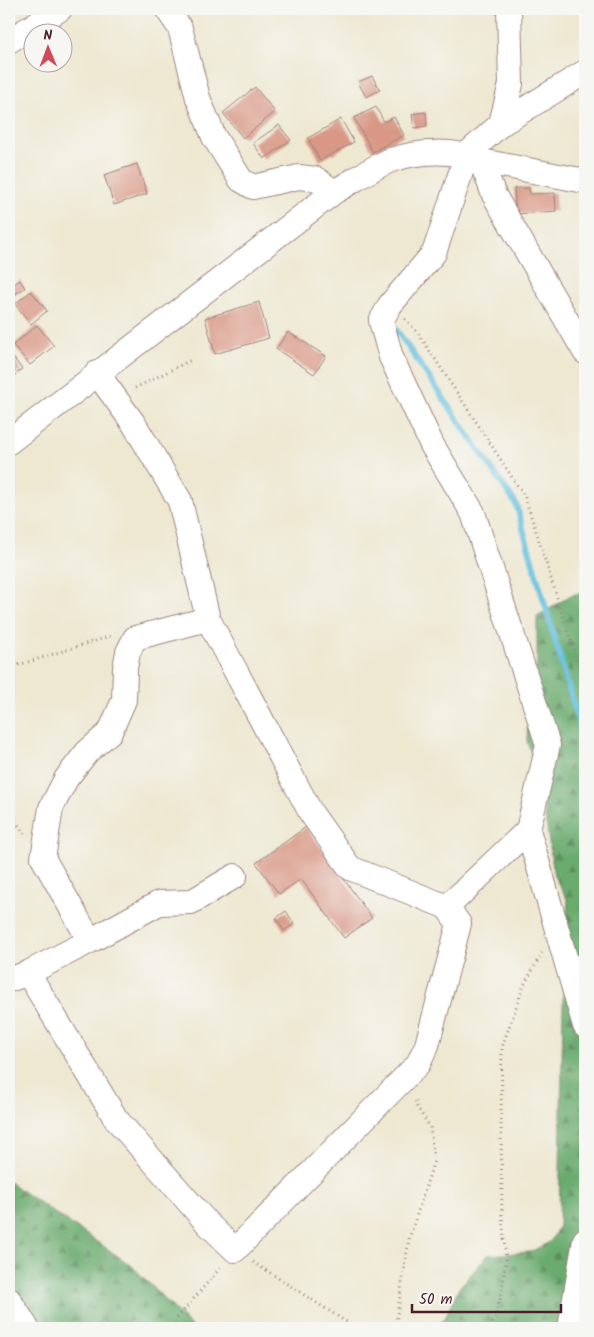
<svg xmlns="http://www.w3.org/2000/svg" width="594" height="1337" viewBox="0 0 594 1337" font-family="Kalam,sans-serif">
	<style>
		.forest { fill: url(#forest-firs); stroke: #5a654c }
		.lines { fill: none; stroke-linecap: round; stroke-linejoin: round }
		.stream { stroke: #60bede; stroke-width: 6 }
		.building { fill: #d99886 }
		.minor-casing { stroke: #9c847e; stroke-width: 26 }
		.path { stroke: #9c847e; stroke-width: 3; stroke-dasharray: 1 4; stroke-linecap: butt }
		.minor { stroke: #fff; stroke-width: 24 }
	</style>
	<defs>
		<pattern id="forest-firs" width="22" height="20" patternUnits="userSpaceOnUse" patternTransform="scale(1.25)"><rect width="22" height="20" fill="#6bab6e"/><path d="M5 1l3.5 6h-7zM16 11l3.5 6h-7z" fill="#5a8b5b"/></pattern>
	</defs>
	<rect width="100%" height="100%" fill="#f6f6f2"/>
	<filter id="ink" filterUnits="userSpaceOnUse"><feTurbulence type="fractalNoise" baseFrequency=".02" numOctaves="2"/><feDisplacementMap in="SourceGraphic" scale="10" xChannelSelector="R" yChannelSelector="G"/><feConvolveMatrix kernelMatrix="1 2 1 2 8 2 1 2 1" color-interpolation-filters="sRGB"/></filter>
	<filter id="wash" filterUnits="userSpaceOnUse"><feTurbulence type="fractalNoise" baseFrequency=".0096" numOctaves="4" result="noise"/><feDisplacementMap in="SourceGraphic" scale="20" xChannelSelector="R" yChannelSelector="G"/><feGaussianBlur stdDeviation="1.12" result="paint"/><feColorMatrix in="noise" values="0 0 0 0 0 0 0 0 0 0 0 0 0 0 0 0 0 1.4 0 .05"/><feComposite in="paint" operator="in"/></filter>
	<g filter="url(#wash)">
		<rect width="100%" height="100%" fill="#eee8d1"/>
		<path class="forest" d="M585,592V1280L569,1292L558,1328H432L444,1320L458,1289L488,1255L530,1252L550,1242L559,1226L564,952L568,901L554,876L541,786L527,741L528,707L537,662V617L571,595Z
			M9,1182L131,1265L193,1328H9Z"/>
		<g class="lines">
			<path class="stream" d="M395,328L516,504L585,744"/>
		</g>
		<g id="blocks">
			<path class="building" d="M372,76L380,90L366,97L358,82Z
				M255,87L275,112L243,138L223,113Z
				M376,107L384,122L394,117L404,135L373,152L354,118Z
				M426,112L427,126L414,128L412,114Z
				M341,119L354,142L320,161L308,138Z
				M279,125L291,140L264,159L253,143Z
				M137,164L147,194L114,205L104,175Z
				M514,188H529L530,194L555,193L556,211L516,214Z
				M20,280L25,288L9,298V287Z
				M31,291L47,311L31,324L15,304Z
				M259,302L269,338L215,354L205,318Z
				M37,325L54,346L30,365L13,345Z
				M288,332L326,356L314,374L276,349Z
				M9,352L22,369L9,380Z
				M306,827L372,918L344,938L301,879L279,894L256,863Z
				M286,911L294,924L284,931L276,918Z"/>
		</g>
	</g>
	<g filter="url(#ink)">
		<use href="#blocks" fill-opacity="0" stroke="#9c847e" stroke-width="1"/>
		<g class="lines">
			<g class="minor-casing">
				<path id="minor" d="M167,9L180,28L198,98L214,137L241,180L253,187L299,177L316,179L334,192
					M9,41L60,9
					M501,124L511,84L509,9
					M481,161L494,195L585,352
					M9,442L334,192C352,182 371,168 391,160C418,151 455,149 481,161L585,181
					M528,830L548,745L473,513L432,445L391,357L381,321L390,305L434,253L467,154L501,124L585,72
					M447,907L528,830L585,1026
					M90,941L159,903L191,902L235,876
					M28,973L116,1119L208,1224L235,1250L418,1064L427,1045L459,924L447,907L350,868L311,813L208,619L180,501L134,424L97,373
					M9,980L28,973L90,941L43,858L51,808L66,779L87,752L110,732L124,700L125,668L128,652L135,638L208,619
					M9,1300L27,1328
					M570,1328L585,1240"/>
			</g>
			<path class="path" d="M405,319L418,333L525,497L585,685
				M135,388L191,360
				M9,668L111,636
				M9,813L25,834
				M253,1262L356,1328
				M177,1318L222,1266
				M395,1328L409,1239L434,1161L430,1127L417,1107L415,1098
				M491,1328L500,1300L506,1261L502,1215L501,1118L502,1047L524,985L542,953"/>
			<use href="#minor" class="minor"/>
		</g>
	</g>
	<rect width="594" height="1337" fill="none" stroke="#f6f6f2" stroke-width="30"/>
	<g transform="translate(48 48) rotate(359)"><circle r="24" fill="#f6f6f2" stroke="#b1a0a2"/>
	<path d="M0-4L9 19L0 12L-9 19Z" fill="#d1495b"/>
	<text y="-8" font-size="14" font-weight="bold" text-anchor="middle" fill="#4a1f2b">N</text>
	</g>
	<path d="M412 1304v8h149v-8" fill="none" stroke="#4a1f2b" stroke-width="2.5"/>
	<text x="419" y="1304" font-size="15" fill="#4a1f2b" stroke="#f6f6f2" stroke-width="4" paint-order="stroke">50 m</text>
</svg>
